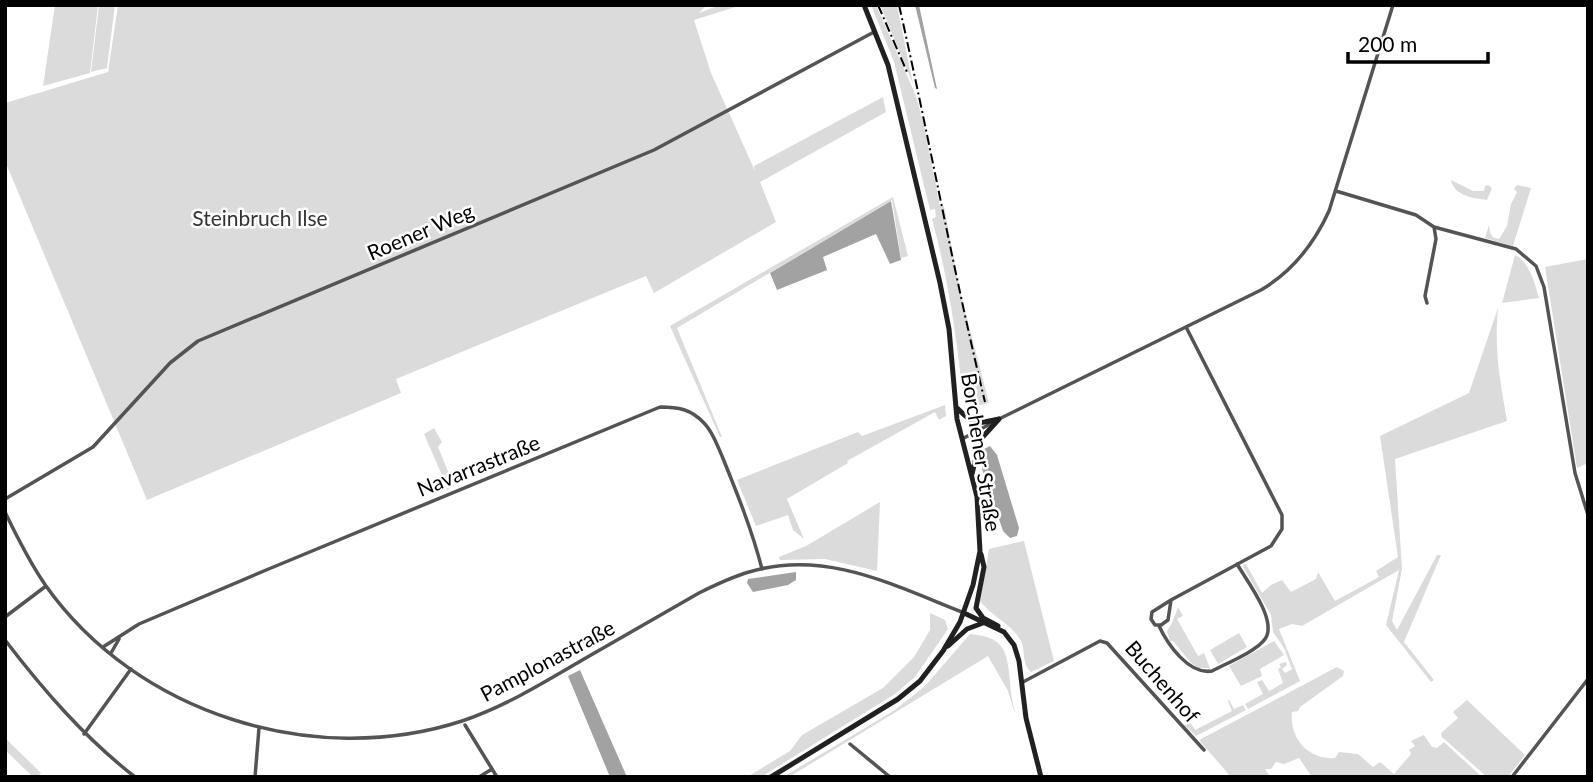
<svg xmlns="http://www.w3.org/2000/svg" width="1593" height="782" viewBox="0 0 1593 782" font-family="Lato,sans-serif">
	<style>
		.green { fill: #dbdbdb }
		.water { fill: #a2a2a2 }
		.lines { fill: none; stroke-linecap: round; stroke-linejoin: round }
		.street { stroke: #545454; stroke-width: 3.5 }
		.secondary { stroke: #212121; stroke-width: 5 }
		.rail { stroke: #000; stroke-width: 2; stroke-dasharray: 10 3.5 2 3.5; stroke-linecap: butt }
		.labels { text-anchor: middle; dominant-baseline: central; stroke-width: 5; stroke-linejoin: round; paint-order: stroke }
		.park-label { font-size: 21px; fill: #323232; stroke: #fff }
		.street-label { font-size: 21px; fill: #000; stroke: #fff }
	</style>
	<rect width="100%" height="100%" fill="#fff"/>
	<path class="green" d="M55,5H98L90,73L43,86Z
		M99,5H115L107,68L91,72Z
		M118,5H707L699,13L720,5H742L694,20L711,73L755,171L754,166L883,97L886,112L760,182L776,222L654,293L646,276L396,379L401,393L147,500L5,161V103L108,72Z
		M871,5H876L916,96L924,125L940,206H944L959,287L989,403L976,406L963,399C957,338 948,278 932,219L936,217L935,209L930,210L894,62Z
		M880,5H897L913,84Z
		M1451,180L1473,191H1484L1485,186L1488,185L1492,188L1487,200C1473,198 1454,196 1451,180Z
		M1517,185L1531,188L1513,246L1485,238L1489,225L1490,233L1494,238L1499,239L1507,226L1511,204L1517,192L1514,189Z
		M893,197L908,256L901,258L892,200L677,328L722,437H720L670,326Z
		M1515,255C1530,263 1534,281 1539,298L1502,303Z
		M1588,259V463L1577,468L1545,267Z
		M1498,308C1494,350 1500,380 1507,421L1395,459L1402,569L1392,621L1397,630L1437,555H1441L1404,642L1434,680L1431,682L1386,625L1399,570L1302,626L1292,624L1279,629L1300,681L1248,709L1245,704L1263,694L1257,682L1262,680L1269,691L1283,683L1278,669L1281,667L1279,664L1286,662L1287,665L1282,669L1285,673L1292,669L1284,648L1273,632L1271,615L1243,567L1244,564H1246L1262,593L1271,585L1282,580L1291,592L1316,579L1318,572L1335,601L1379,577L1376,571L1398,557L1380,436L1469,393Z
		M945,405L946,416L939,420L935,412L847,461L848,463L787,499L804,539L793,530L788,515L756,526L737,480L858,432L862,436Z
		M434,428L442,442L438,447L454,486L447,490L446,488L452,484L451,480H444L424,434Z
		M880,502L877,571L825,559L780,560L779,557L806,546Z
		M1024,541L1054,661L1031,672C1021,663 1026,651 1021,641C1012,624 991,616 980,601L989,549Z
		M1178,607L1183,616L1177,619L1198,656L1204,653L1210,668H1199L1191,663L1173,641H1170L1167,631L1172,623Z
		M930,613L945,620L948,629L915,677L895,694L761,777H747L790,751L802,735L883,688L914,657L930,630Z
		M1239,633L1247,647L1218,664L1210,650Z
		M970,634C1004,637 1007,650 1010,681C1010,692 1013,703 1015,714L1008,691L988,656L789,777H783L895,710L925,686Z
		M1274,641L1284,655L1260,669L1262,676L1241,686L1229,666Z
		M1337,667L1344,671L1343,676L1300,707L1298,711L1292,712C1289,738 1308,760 1335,758L1339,752L1358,754L1373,767L1380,762L1394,774L1411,754L1409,750L1415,746L1411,741L1424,735L1432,747L1437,748L1444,742L1482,777H1312L1299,758L1284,764L1276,762L1271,769H1265L1270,777H1231L1199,740Z
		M1229,700L1234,709L1243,705L1246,710L1196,736L1184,725L1190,722L1195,730L1232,711L1228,701Z
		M1467,700L1525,755L1508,777H1487L1442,737L1441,733L1458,718L1453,712Z
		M5,738L41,773L37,777H33L5,750Z"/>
	<path class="water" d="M915,5H919L937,89L935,88Z
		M891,201L901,260L890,264L876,234L823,257L827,270L777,290L770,273Z
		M990,446L997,455L1019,528L1017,536L1010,538L1003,531L982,469L984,449Z
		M796,572V580L788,585L753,592L747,583L748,579Z
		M580,670L627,777H610L568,676Z"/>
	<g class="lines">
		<path class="street" d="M1336,191L1416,215L1434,227L1516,249L1536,266L1544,287L1575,473L1588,515
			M1427,303L1425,296L1436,239L1434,227
			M999,419L1261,290C1293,271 1314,244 1329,211L1393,5
			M962,439L992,423
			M5,499L93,447L170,363L198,341L654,150L874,32
			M5,512C17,537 30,563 46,586C137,714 314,769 462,721C506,706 545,682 584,659C623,637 661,615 699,593C715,585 732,577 749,572C825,549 893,585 962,612
			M1171,600L1152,612L1151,619L1155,625H1161L1168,620L1171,600L1271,546L1282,529V515L1186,327
			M5,617L46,586
			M1159,626C1168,645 1189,675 1212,671C1225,664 1257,651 1265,639C1278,621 1247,581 1237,564
			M5,640C44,691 85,738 135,777
			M103,647L139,624L271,568L660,407C678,407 691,409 704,423C713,432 717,445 722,456C737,493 752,530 762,569
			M111,653L119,639
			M1023,682L1100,641L1107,643L1204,750
			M465,725L497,777
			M84,734L131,669
			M850,744L890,777
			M255,777L259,728
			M479,777L492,769
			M1512,777L1588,679"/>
		<path class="secondary" d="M956,407C973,424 975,425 999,419
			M972,474L980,440L999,419
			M981,554L984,567L976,608L983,618L998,626
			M964,613L1004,632L1014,645L1019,661L1026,718L1041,777
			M948,646L967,629L983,623
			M771,777L898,699L920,681L943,651L960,622L973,585L980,551L977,497L957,419L949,329L940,283L888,65L864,5"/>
		<path class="rail" d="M878,5L907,72
			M899,5C929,137 953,270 985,402"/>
	</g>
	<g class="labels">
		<g class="park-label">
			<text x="260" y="217">Steinbruch Ilse</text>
		</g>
		<g class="street-label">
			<text transform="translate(420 231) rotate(-23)">Roener Weg</text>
			<text transform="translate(982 452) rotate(81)">Borchener Straße</text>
			<text transform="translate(478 465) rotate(-22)">Navarrastraße</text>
			<text transform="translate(547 660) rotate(-28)">Pamplonastraße</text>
			<text transform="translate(1163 681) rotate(49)">Buchenhof</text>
		</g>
	</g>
	<rect width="1593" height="782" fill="none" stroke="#000000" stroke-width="14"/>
	<path d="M1348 52v10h140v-10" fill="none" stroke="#000000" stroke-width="3.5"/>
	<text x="1358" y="52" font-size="21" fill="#000000" stroke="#ffffff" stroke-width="5" paint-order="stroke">200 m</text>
</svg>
